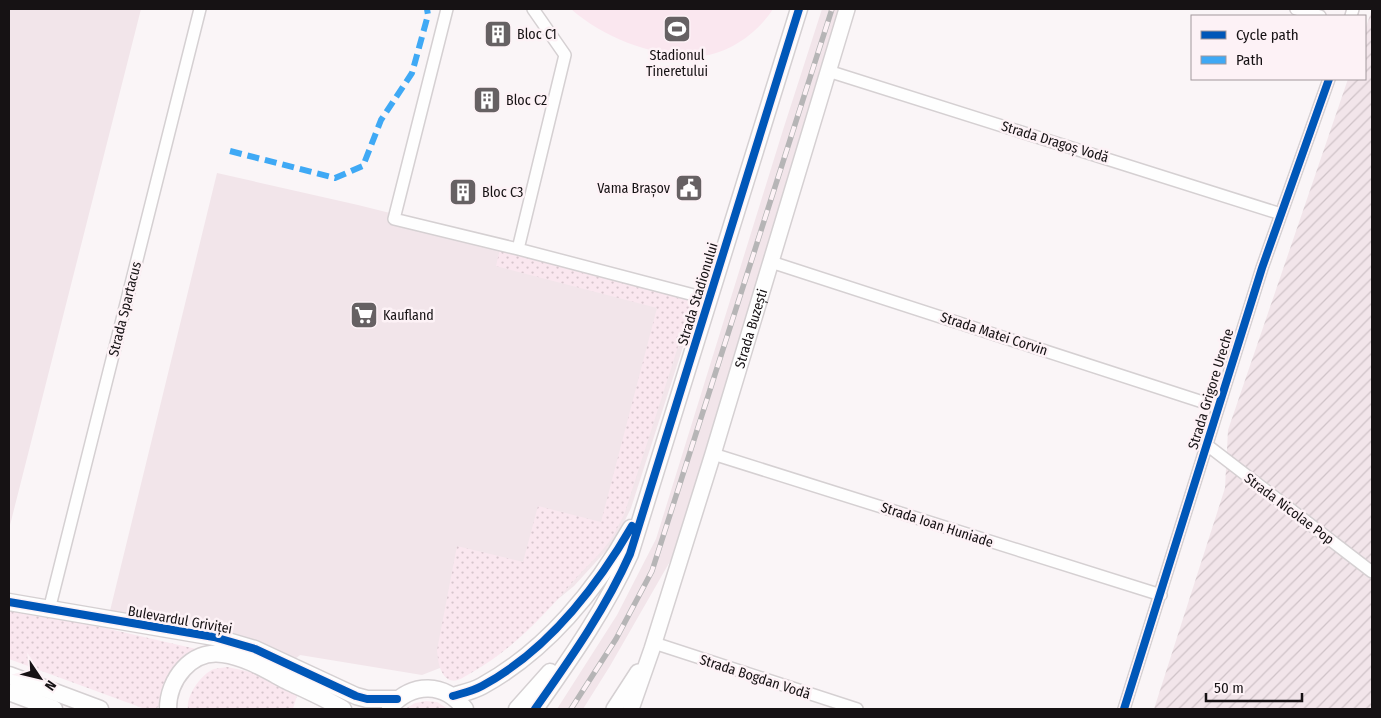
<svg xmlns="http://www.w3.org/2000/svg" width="1381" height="718" viewBox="0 0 1381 718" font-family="'Fira Sans Condensed',sans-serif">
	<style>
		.built { fill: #f2e5ea }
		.industrial { fill: url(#industrial-furrows) }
		.grass { fill: url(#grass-dots) }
		.garden { fill: #fae7ef }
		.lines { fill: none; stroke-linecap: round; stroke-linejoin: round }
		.minor-casing { stroke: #d5d0d2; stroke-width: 14 }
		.secondary-casing { stroke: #d5d0d2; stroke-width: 18 }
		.primary-casing { stroke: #d5d0d2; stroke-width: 19 }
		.minor { stroke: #fefefe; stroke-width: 11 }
		.secondary { stroke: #fefefe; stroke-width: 15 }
		.primary { stroke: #fefefe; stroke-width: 16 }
		.rail-casing { stroke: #b6b5b6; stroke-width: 5.5 }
		.rail { stroke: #fdf2f6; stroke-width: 4; stroke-dasharray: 11; stroke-linecap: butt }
		.quiet { stroke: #3fa9f5; stroke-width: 6; stroke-dasharray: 12 6; stroke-linecap: butt }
		.cycleway-casing { stroke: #fdf2f6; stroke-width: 11 }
		.cycleway { stroke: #0057b8; stroke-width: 8 }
		.labels { text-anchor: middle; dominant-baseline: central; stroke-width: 5; stroke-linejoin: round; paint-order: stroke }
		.poi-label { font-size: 14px; fill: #161214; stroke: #fdf2f6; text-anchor: start }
		.street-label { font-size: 14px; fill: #161214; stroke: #fdf2f6 }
	</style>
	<defs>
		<pattern id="industrial-furrows" width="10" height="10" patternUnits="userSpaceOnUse" patternTransform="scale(1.25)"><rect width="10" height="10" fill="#f2e5ea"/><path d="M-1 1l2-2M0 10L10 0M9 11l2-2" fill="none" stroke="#cfc3c8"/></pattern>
		<pattern id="grass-dots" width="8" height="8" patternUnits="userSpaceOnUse" patternTransform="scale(1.25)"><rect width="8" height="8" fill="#fae7ef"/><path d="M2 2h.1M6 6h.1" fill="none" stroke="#d6c5cc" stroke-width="1.8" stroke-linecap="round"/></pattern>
	</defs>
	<rect width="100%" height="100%" fill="#faf5f7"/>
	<path class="built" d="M9,9H141L9,529Z
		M822,9H845L680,544L610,666L583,709H557L617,615L656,539L783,130Z
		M217,173L358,205L701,291L631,508L615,541L574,586L525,626L458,661L422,675L300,655L294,660L109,615Z"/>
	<path class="industrial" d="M1372,9V709H1154L1225,488L1228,430L1348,79H1365V30Z"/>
	<path class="grass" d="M500,249L693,300L624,515C619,523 616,532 611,539C602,552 589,564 578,576C546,613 514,649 471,673C465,676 457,683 450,680C439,675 438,659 437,650L457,546L523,562L538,506L601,522L657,308L496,266Z
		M9,606L205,651L161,706L154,709H145L9,659Z
		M227,667L301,682L293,709H188C186,696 201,674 214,669C218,668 223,668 227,667Z
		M426,701L437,702L448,709H405L415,703Z"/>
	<path class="garden" d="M571,9H773C759,31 735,49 709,55C703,56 696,55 690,55C648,55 603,37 571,9Z"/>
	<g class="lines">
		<g class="minor-casing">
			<path id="minor" d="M447,9L394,219L518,249L709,299
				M1296,9L1320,16
				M1351,16L1353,9
				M828,71L1281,214
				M518,249L565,55L533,9
				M771,262L1218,407
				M1207,445L1372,572
				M713,454L1161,595
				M49,610L200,9
				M654,643L857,709
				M1124,709L1262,268L1329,79"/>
		</g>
		<g class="secondary-casing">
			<g id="secondary">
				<path d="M614,709L638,672"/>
				<path id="s1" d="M631,709L652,649L713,454L847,9"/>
			</g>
		</g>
		<g class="primary-casing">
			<path id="primary" d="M9,602L214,637L255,649L356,696L367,699H397
				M9,675L100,709
				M9,692L54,709
				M453,696C463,693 473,691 482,686C546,651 596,590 631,528
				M390,707C413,682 444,682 465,709
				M168,709C168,680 191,649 223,654C246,657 268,671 287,681C306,690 325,698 343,709
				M517,709L550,672
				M535,709C570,659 605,610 630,554L799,9"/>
		</g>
		<use href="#minor" class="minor"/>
		<use href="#secondary" class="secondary"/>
		<use href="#primary" class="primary"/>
		<g class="rail-casing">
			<path id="rail" d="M571,709L616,639L652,571L832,9"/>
		</g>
		<use href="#rail" class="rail"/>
		<path class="quiet" d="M230,151L335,178L363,166L381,120L412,73L428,15L427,9"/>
		<g class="cycleway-casing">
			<path id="cycleway" d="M9,602L214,637L255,649L356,696L367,699H397
				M453,696C463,693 473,691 482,686C547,651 596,588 632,526
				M535,709C570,659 605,610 630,554L799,9
				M1124,709L1262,268L1329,79"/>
		</g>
		<use href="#cycleway" class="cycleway"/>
	</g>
	<defs>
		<g id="stadium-square" transform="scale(1.4375)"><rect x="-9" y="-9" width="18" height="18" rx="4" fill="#666163" stroke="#fdf2f6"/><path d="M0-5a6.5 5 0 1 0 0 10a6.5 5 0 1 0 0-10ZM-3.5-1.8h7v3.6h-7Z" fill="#fff"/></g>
		<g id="building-square" transform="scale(1.4375)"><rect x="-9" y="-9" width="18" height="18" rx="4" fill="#666163" stroke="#fdf2f6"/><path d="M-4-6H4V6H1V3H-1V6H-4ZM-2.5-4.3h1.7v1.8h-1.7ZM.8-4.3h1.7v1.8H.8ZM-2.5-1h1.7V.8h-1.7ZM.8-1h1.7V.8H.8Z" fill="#fff"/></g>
		<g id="civic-square" transform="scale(1.4375)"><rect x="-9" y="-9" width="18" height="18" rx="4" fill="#666163" stroke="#fdf2f6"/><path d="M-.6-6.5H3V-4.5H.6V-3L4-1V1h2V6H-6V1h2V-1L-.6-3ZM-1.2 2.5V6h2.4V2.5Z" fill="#fff"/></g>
		<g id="supermarket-square" transform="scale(1.4375)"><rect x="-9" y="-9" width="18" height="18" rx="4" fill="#666163" stroke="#fdf2f6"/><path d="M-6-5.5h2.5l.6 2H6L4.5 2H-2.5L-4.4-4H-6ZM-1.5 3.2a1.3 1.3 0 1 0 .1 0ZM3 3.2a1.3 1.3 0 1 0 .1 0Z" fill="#fff"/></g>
	</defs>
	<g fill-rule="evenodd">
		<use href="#stadium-square" x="677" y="29"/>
		<use href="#building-square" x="498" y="34"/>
		<use href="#building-square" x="487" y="100"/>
		<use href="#civic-square" x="689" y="188"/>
		<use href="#building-square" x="463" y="192"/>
		<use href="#supermarket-square" x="364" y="315"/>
	</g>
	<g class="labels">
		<g class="poi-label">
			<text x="517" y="34">Bloc C1</text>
			<text x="677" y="55" text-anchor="middle">Stadionul<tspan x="677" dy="16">Tineretului</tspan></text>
			<text x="506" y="100">Bloc C2</text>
			<text x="670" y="188" text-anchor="end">Vama Brașov</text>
			<text x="482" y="192">Bloc C3</text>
			<text x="383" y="315">Kaufland</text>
		</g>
		<g class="street-label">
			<text transform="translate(1055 142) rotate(17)">Strada Dragoș Vodă</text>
			<text transform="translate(698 294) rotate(-73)">Strada Stadionului</text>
			<text transform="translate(125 309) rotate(-76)">Strada Spartacus</text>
			<text stroke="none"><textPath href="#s1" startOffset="399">Strada Buzești</textPath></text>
			<text transform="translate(994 334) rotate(18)">Strada Matei Corvin</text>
			<text transform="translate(1211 389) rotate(-73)">Strada Grigore Ureche</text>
			<text transform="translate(1289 509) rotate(37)">Strada Nicolae Pop</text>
			<text transform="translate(937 525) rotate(18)">Strada Ioan Huniade</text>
			<text transform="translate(180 620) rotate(10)">Bulevardul Griviței</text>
			<text transform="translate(755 677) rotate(18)">Strada Bogdan Vodă</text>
		</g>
	</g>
	<rect width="1381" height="718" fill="none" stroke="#161214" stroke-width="20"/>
	<rect x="1191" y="15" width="175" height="65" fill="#fdf2f6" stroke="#a1989c"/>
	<rect x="1201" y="31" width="25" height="8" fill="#0057b8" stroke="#a1989c"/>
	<text x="1236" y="40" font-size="15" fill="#161214">Cycle path</text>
	<rect x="1201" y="56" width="25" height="8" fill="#3fa9f5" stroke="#a1989c"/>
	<text x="1236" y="65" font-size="15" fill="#161214">Path</text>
	<g transform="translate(40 678) rotate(125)" stroke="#fdf2f6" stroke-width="4" paint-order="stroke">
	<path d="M0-4L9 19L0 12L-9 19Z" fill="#161214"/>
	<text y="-8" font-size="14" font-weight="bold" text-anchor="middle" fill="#161214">N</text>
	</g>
	<path d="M1206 693v8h96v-8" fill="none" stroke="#161214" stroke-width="2.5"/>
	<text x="1214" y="693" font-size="15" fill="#161214" stroke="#fdf2f6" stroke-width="4" paint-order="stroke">50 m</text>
</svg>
